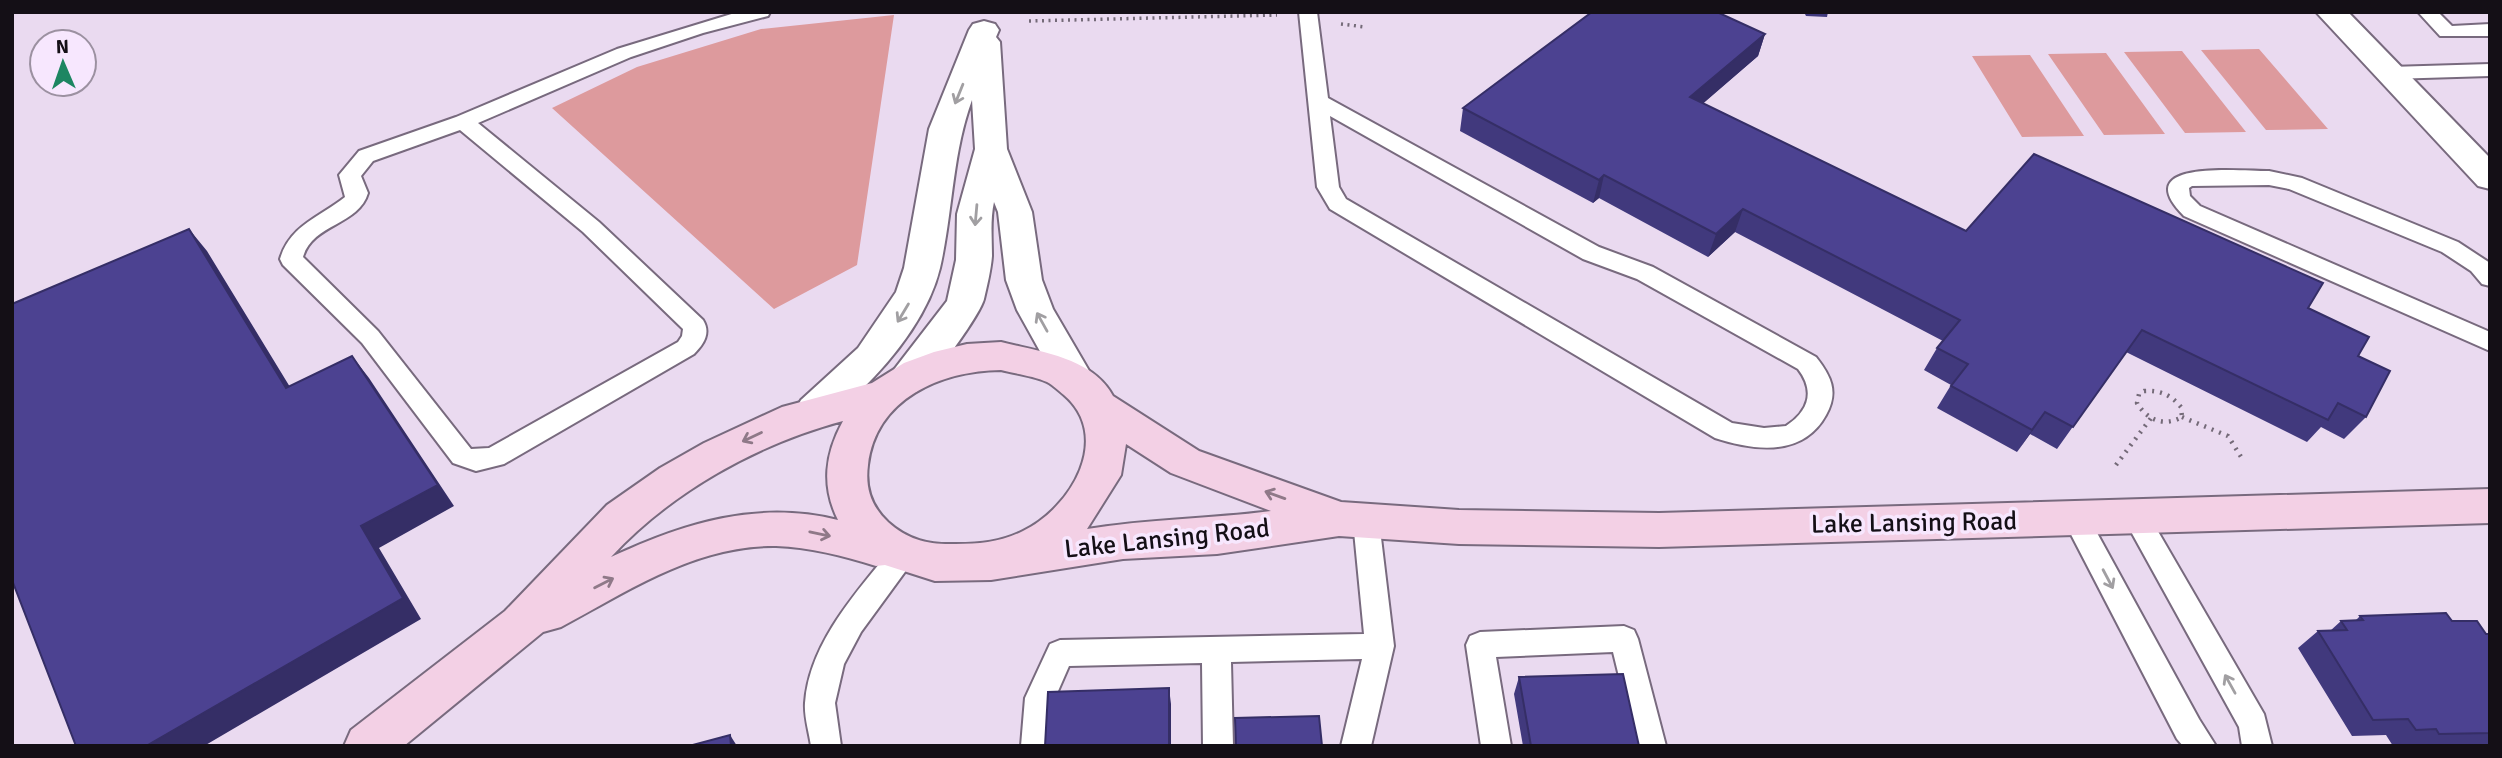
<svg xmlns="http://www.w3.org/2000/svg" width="2502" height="758" viewBox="0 0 2502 758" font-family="Signika,sans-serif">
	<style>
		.green { fill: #dd9a9d }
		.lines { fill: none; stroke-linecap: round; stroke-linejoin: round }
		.service-casing { stroke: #786a7e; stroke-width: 4 }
		.minor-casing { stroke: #786a7e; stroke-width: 4 }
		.secondary-casing { stroke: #786a7e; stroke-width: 4 }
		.path-far1 { stroke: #746a78; stroke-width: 3.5; stroke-dasharray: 2 4.5; stroke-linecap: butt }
		.path { stroke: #746a78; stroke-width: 4.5; stroke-dasharray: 2 6; stroke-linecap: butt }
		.service { fill: #fff; fill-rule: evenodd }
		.minor { fill: #fff; fill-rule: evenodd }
		.secondary { fill: #f3d0e5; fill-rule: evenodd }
		.wall { fill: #41397d }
		.shaded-wall { fill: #352e66 }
		.building { fill: #4c4291; stroke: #352e66; stroke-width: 2 }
		.oneway { stroke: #a19fa2 }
		.oneway2 { stroke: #8f7988 }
		.labels { text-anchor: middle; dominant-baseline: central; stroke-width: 7; stroke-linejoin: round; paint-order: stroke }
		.street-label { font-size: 26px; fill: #140f16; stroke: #f7e7fe }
	</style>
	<rect width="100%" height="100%" fill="#eadaf0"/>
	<path class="green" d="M894,15L857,265L774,309L552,108L637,67L761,29Z
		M2259,49L2328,129L2266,130L2201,50Z
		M2182,51L2246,132L2185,133L2124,52Z
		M2106,53L2165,134L2104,135L2048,54Z
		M2030,55L2084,136L2022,137L1972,56Z"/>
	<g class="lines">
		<g class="service-casing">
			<path id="service" d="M738,12H770L768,16L703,33L631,57L478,123L599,222L703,320C711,333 704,344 694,354L504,464L476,471L453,463L362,343L283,265L280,259C290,225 320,217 345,197L339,175L359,151L456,117L617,49ZM460,130L583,232L683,329L682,336L678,342L489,448L471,449L378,331L303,257C312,224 359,225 368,193L361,176L373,161Z
				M1299,12H1317L1328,98L1599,247L1653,267L1816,357C1831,376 1839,392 1826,415C1803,457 1755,451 1715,438L1330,209L1317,187ZM1330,116L1583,259L1637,279L1798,369C1815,391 1809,411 1786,426L1764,428L1732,423L1346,199L1339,187Z
				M2418,12H2438L2452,26L2490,24V36H2440Z
				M2490,64V76L2390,79L2383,77L2380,73L2383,69L2390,67Z
				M2269,171L2302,178L2458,242L2490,263V286L2482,284L2471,271L2442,252L2289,189L2269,185L2192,186L2189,188L2190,196L2200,206L2490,332V351L2184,216C2127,159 2238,171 2269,171Z
				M2136,506L2145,509L2264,714L2272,746H2242L2239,727L2123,517L2127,509Z
				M2076,508L2085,511L2199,719L2216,746H2183L2177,739L2063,519L2067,511Z
				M1366,510L1375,513L1379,521L1394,646L1371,746H1341L1362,659L1231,662L1233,746H1203L1202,663L1069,666L1055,698L1051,746H1021L1025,698L1050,644L1060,640L1364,634L1353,521L1357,513Z
				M904,543L914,546L918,554L861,632L844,664L835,703L841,746H811C809,732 804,717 805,703C809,643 858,590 894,546Z
				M1624,626L1634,630L1638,639L1666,746H1636L1613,652L1496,657L1511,746H1481L1466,645L1470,636L1480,632Z"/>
		</g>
		<g class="minor-casing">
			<path id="minor" d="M2316,12H2348L2490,158V189L2478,186Z
				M984,21L995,24L999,30L996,37L1000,42L1007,149L1032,212L1042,280L1053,309L1095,381L1090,391L1076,396L1062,391L1017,310L1006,280L998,212L994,202C990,220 992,238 992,256C991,270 987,286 984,299C980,315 931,383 917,391C908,396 900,393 891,390L886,380L947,301L956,260L957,214L975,149L972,100C952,154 953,212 940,268C928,317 890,363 854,397C836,414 828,430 801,422L795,411L801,400L858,348L896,292L904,268L929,129L969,30L973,24Z"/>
		</g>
		<g class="secondary-casing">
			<path id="secondary" d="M1001,342C1040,352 1092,357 1113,396L1199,451L1341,502L1459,510L1659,513L2490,489V523L1659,547L1459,544L1339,536L1217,554L1123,559L991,580L935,581L885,565L876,566C843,556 810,547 776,546C696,545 628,591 561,627L543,632L404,746H344L351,730L505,611L607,505L660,468L704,443L782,407L872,383L904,363L934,352L967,344ZM1001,370C1016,374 1034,376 1047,382C1053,385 1059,391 1064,395C1113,437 1071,508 1023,531C1001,542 980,544 956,544C929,545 908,540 888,522C871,506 865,488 868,465C876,398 941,371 1001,370ZM843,421C825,454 821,486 838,520C757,500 684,523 611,557C671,492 757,444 843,421ZM1126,444L1171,473L1271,511C1210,519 1148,519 1087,529L1121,475Z"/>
		</g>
		<path class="path-far1" d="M1029,21L1277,15
			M1341,24L1365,27"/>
		<path class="path" d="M2144,391C2160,390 2171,395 2181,407L2182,417C2164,427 2147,420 2137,403L2139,394Z
			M2182,417L2228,436L2243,460
			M2116,465L2151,418"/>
		<use href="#service" class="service"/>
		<use href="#minor" class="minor"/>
		<use href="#secondary" class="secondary"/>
	</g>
	<path class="wall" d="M1804,12H1828L1827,17L1806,16Z
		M1765,34L1758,56L1703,103L1966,231L2308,308L2358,356L2366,417L2344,439L2321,427L2307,442L2126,352L2057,449L2030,434L2017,452L1937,408L1951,385L1924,370L1937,348L1943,341L1735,232L1708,257L1599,198L1593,203L1460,131L1463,108Z
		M2360,616L2452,621L2486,634H2490V746H2393L2386,735L2352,736L2298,648L2318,631H2330L2341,621H2355Z
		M1519,677L1639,746H1523L1514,694Z"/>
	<path class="shaded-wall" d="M1765,34L1758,56L1684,120L1690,97Z
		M1604,175L1599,198L1593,203L1599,180Z
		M1743,209L1735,232L1708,257L1716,234Z
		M189,229L207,251L304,410L286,388Z
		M352,356L369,378L454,506L379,548L421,619L204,746H146L361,526Z
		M2045,412L2030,434L2017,452L2032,430Z
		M1169,688L1171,704V746H1169Z
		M730,735L737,746H731Z"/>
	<path class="building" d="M1592,12H1717L1765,34L1690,97L1966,231L2034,154L2323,283L2308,308L2369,337L2358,356L2390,371L2366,417L2338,403L2328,420L2142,330L2073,427L2045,412L2032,430L1951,386L1968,364L1937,348L1960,320L1743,209L1716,234L1604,175L1599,180L1463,108Z
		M189,229L286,388L352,356L438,485L361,526L403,598L146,746H76L12,580V304Z
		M2446,613L2452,621H2477L2486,634H2490V733L2439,734L2436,729L2416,730L2408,719L2373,720L2318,631L2347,630L2341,621L2363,620L2360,616Z
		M1623,674L1639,746H1531L1519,677Z
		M1169,688V746H1045L1048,692Z
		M1319,716L1322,746H1236L1235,718Z
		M730,735L731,746H689Z"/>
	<defs><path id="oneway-shaft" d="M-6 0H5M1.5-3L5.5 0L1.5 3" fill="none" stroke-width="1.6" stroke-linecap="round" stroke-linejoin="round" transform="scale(1.75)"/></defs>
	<g class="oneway">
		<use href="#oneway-shaft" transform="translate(959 94) rotate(112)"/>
		<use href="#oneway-shaft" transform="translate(976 215) rotate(95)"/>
		<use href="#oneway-shaft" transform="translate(903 313) rotate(121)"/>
		<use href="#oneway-shaft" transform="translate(1042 322) rotate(-119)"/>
		<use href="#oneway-shaft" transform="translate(2108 579) rotate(62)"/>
		<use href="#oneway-shaft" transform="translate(2230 684) rotate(-119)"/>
	</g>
	<g class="oneway2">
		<use href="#oneway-shaft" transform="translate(752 437) rotate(155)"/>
		<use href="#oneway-shaft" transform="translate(1275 495) rotate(-160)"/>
		<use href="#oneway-shaft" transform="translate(820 534) rotate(12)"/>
		<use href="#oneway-shaft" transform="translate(604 583) rotate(-27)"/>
	</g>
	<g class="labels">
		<g class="street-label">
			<text transform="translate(1914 523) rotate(-1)">Lake Lansing Road</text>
			<text transform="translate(1167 539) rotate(-6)">Lake Lansing Road</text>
		</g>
	</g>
	<rect width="2502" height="758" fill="none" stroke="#140f16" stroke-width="28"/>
	<g transform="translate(63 63) rotate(358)"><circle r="33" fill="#f7e7fe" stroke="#9c91a1" stroke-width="2"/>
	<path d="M0-5L12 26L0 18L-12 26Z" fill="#1d8662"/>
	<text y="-10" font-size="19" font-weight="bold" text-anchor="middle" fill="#140f16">N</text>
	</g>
</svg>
